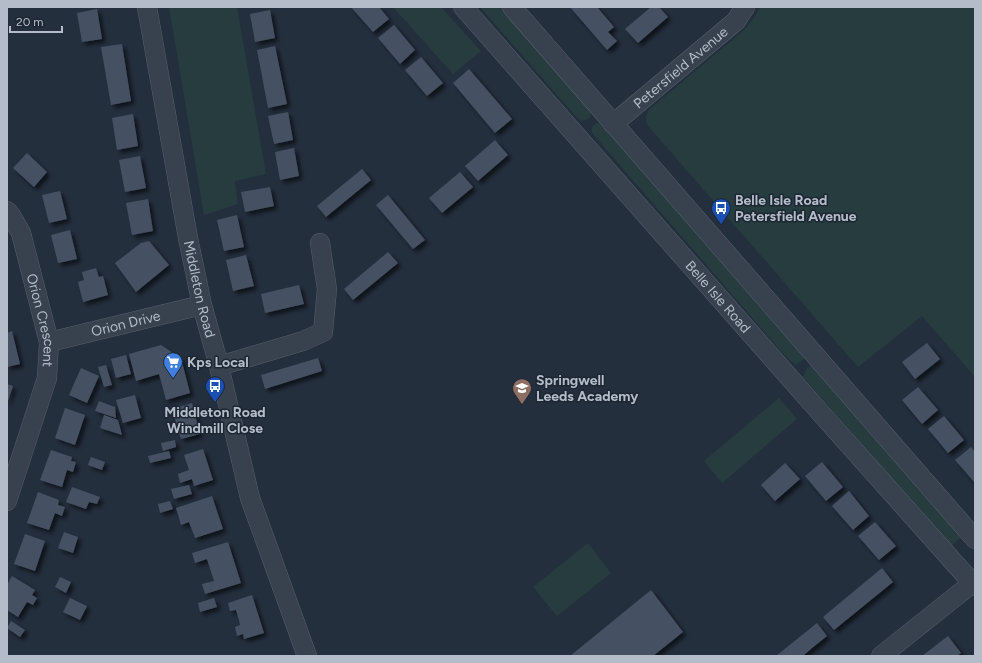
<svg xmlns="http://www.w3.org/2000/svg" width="982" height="663" viewBox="0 0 982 663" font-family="Figtree,sans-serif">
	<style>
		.green { fill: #263c3f }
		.building { fill: #455162; filter: url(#shadow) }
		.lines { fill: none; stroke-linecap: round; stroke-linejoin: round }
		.minor-casing { stroke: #565f6c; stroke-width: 20 }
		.minor { stroke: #38414e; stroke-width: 19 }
		.labels { text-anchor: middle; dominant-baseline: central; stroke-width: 3; stroke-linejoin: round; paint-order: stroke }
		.street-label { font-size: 14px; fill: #b4bcc9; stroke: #1d2633 }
		.poi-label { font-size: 14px; font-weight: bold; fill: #b4bcc9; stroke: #1d2633; text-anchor: start }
	</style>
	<defs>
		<filter id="shadow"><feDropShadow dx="3.5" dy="3.5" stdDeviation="2" flood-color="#0009"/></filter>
	</defs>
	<rect width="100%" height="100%" fill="#242f3e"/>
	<path class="green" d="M169,7H237L266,174L235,181L238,204L204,215Z
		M393,7H441L481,51L453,74Z
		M480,7H503L587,104L591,110L590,118L582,121L578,119Z
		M760,7H975V377L922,316L858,367L648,126C645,119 645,115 650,109L744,30L754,18Z
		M597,123L603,124L805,358L796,365L787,358L592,133V127Z
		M811,366H815L964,535L951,546L803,377L807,368Z
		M779,398L797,419L722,483L704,461Z
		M588,543L611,573L557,616L533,587Z"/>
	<path class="building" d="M351,7H379L389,19L373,32Z
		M570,7H597L614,27L608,32L617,41L607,50Z
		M651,7H659L668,17L638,43L625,29Z
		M97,9L102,39L82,42L77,13Z
		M270,10L275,38L255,42L250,14Z
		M394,25L415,50L400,64L378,38Z
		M122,44L131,101L111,105L101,47Z
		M275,46L287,104L268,108L257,50Z
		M421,57L443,83L427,96L405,70Z
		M469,69L512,119L495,133L453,83Z
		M288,112L293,140L274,144L268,116Z
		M133,114L138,146L117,150L112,118Z
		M495,140L508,155L478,181L465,166Z
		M294,148L299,176L280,180L275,152Z
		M27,153L47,172L34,187L13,168Z
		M140,156L146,188L125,192L119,160Z
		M362,169L371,180L326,217L317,206Z
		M460,172L473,187L442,213L429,198Z
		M270,187L274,206L245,212L241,192Z
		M60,191L67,219L49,223L42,195Z
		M388,195L425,240L413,249L376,205Z
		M148,199L153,231L132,235L126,203Z
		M237,215L244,247L224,251L217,220Z
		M70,230L77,259L58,263L51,235Z
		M149,241L169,265L136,292L115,263L141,243Z
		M388,252L398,263L353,300L344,289Z
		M246,255L254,286L233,291L226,260Z
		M96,268L99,277L103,276L108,295L83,302L78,282L84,280L82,272Z
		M299,285L304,304L265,313L261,294Z
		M12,331L20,364L7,367V333Z
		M927,343L940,359L915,379L902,362Z
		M161,345L181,358L190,393L166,400L159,374L136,381L129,354Z
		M126,355L131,374L116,378L111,359Z
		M318,358L322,371L265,389L261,375Z
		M106,365L112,385L104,387L98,367Z
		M81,368L99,376L87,403L69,395Z
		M7,384L13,386L7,404Z
		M918,387L938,410L922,424L902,400Z
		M135,395L141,418L123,423L116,400Z
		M99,401L115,407L116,418L95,411Z
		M192,403L200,434L181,439L172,409Z
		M65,408L85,415L75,445L55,438Z
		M104,415L118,420L122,435L100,428Z
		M944,416L964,440L948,453L928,429Z
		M175,440L176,447L163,451L161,443Z
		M971,447L975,452V483L955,460Z
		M203,449L213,480L194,486L192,479L180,483L178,474L189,470L184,455Z
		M51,450L72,457L71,461L76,462L73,472L67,470L62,487L40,480Z
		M169,451L171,458L150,463L148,456Z
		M91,457L105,462L102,470L88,465Z
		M822,462L843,487L826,501L805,476Z
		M785,463L800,479L775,501L761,485Z
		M189,485L192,494L174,499L171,489Z
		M72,487L100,497L97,504L89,502L86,509L66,502Z
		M849,491L869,516L853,530L832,506Z
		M38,492L59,500L58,505L65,507L62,516L55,513L49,530L27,523Z
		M212,496L223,529L195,538L189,522L181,525L176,508Z
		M170,501L173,509L160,513L158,504Z
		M875,522L896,546L879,560L858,536Z
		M64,532L78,537L73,553L58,548Z
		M25,534L45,541L35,571L14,564Z
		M228,542L241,583L205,594L202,584L214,581L207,559L195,563L192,553Z
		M882,568L893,582L834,630L823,617Z
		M12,576L35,590L32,595L37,598L33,605L27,602L18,617L7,610V585Z
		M60,577L71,582L66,593L55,587Z
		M651,590L683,632L653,656H570Z
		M252,595L264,633L244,639L243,634L237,636L235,627L240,625L239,620L236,610L230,611L228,603Z
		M70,598L87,606L80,620L63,612Z
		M214,598L217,607L200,612L198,603Z
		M11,621L25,630L20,637L7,628Z
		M817,623L827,636L812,648L803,656H776Z
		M948,636L961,653L957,656H922Z"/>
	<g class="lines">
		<g class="minor-casing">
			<g id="minor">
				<path id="s1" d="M147,7L188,238L202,305L219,366L250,498L307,656"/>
				<path id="s2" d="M463,7L818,410L975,586"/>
				<path d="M512,7L975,539"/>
				<path id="s3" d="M613,124L736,21L745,7"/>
				<path id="s4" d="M7,211L10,214L21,233L49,342L47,378L7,501"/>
				<path id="s5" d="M49,342L202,305"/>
				<path d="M219,366L303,341L323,332L327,289L320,243"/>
				<path d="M881,656L975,581"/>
			</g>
		</g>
		<use href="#minor" class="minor"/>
	</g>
	<defs>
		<g id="bus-pin" transform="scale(1)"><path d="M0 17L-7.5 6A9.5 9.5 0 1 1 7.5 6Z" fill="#1a4fb4" stroke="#1d2633"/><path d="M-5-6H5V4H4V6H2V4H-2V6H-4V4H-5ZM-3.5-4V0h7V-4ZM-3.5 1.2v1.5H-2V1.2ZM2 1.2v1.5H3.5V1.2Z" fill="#fff"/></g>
		<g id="supermarket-pin" transform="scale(1)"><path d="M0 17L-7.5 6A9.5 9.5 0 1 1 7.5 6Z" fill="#3f7fe0" stroke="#1d2633"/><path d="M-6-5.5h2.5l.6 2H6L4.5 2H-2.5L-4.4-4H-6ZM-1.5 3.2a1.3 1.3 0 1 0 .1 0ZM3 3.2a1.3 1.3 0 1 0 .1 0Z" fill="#fff"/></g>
		<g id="school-pin" transform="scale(1)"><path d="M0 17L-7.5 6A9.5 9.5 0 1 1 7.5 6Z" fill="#8d6e63" stroke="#1d2633"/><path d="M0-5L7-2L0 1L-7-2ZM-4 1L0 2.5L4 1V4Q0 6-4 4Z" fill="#fff"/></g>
	</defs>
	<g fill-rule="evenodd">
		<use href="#bus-pin" x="721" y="208"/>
		<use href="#supermarket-pin" x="173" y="362"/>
		<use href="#bus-pin" x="215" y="386"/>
		<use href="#school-pin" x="522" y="388"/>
	</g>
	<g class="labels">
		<g class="street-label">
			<text stroke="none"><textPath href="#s3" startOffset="88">Petersfield Avenue</textPath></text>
			<text stroke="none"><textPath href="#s1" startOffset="287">Middleton Road</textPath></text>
			<text stroke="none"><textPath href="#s2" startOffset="386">Belle Isle Road</textPath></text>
			<text stroke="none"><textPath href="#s4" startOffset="116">Orion Crescent</textPath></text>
			<text stroke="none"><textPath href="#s5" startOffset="79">Orion Drive</textPath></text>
		</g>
		<g class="poi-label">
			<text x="735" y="200">Belle Isle Road<tspan x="735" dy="16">Petersfield Avenue</tspan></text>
			<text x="187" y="362">Kps Local</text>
			<text x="536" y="380">Springwell<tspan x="536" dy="16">Leeds Academy</tspan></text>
			<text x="215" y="412" text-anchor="middle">Middleton Road<tspan x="215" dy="16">Windmill Close</tspan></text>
		</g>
	</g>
	<rect width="982" height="663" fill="none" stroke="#b4bcc9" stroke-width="16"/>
	<path d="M10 26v6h52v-6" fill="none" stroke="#b4bcc9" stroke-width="2"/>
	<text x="16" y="26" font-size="12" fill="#b4bcc9" stroke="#1d2633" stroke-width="3" paint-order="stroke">20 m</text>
</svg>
